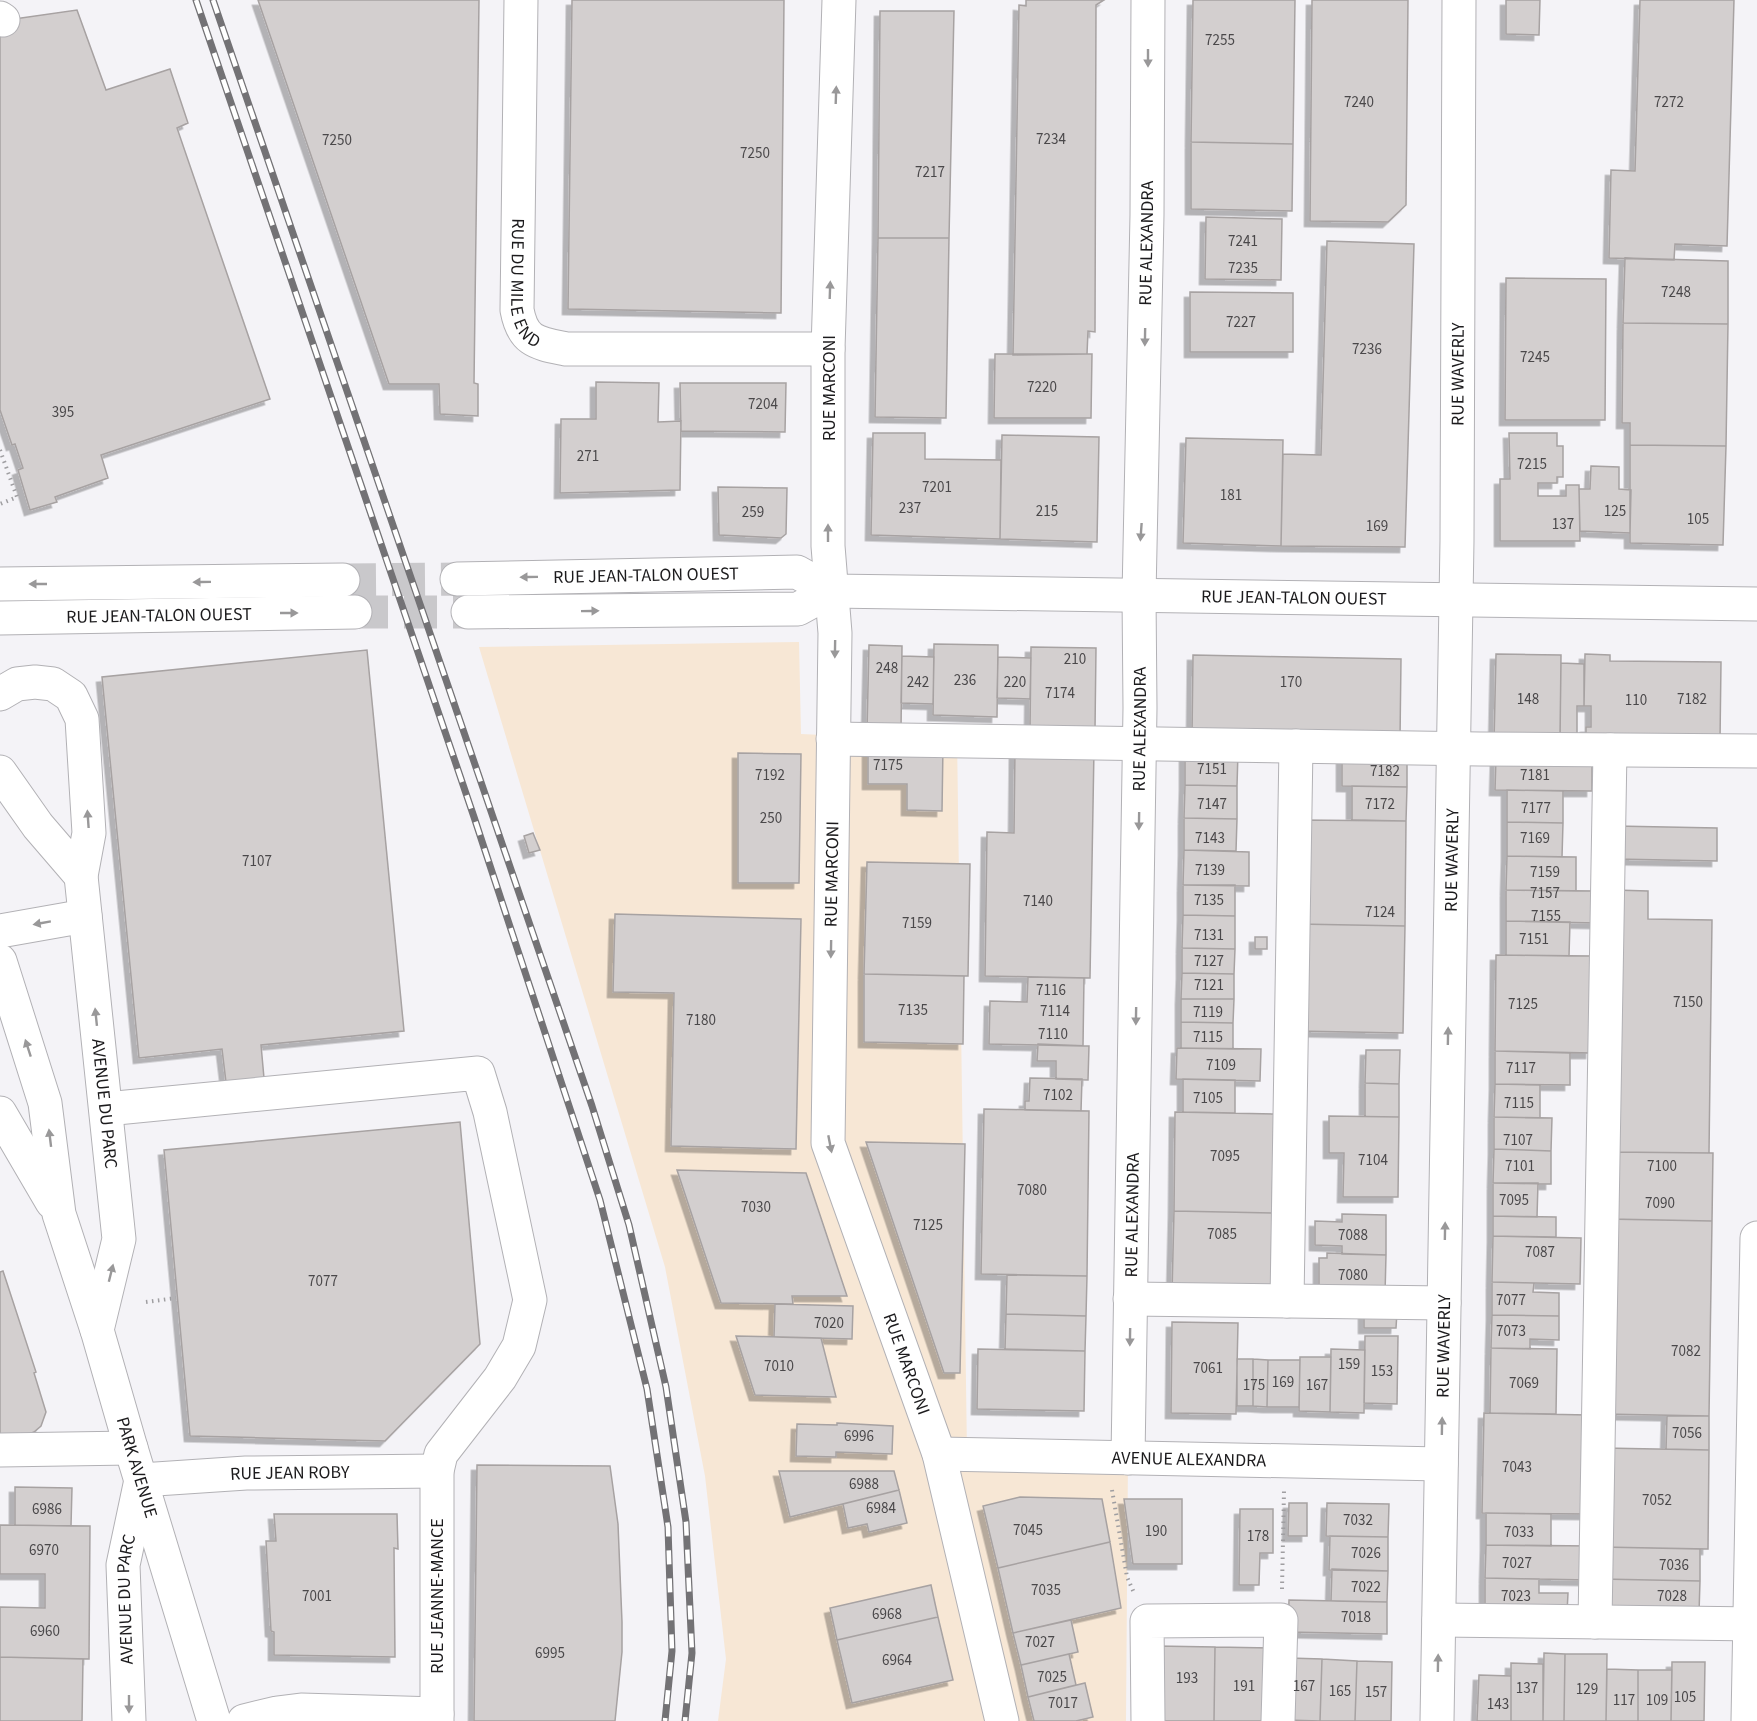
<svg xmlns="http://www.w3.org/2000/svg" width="1757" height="1721" viewBox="0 0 1757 1721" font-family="'Source Sans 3',sans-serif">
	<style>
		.industrial { fill: #f7e7d5 }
		.building { fill: #d3cfcf; stroke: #a7a2a2; stroke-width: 1.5; filter: url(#shadow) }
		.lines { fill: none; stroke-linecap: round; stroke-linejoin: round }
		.major-tunnel { stroke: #c9c8cb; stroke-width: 33; stroke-dasharray: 33 16; stroke-linecap: butt }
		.minor-casing { stroke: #b2b1b5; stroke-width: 35 }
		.major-casing { stroke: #b2b1b5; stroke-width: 35 }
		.path { stroke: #9f9ea1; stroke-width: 4; stroke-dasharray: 1.5 4.5; stroke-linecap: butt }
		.minor { stroke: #fff; stroke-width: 33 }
		.major { stroke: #fff; stroke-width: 33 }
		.rail-casing { stroke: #737275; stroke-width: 7 }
		.rail { stroke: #fff; stroke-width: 4.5; stroke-dasharray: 14; stroke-linecap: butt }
		.oneway { fill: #999899 }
		.labels { text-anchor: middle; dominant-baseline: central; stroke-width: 5; stroke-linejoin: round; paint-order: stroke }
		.number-label { font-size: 15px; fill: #4a484a }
		.street-label { font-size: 18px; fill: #1c1b1d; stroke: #fff }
	</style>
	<defs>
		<filter id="shadow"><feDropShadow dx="-5.5" dy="5.5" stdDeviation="0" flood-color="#0004"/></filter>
	</defs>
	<rect width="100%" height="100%" fill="#f4f3f7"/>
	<path class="industrial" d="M799,642L801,734L866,737L957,735L967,1454L1128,1458L1126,1721H718L726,1659L705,1476L665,1267L479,647Z"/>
	<path class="building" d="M258,0H479L474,383L478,384V416L440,414L439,384H389Z
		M572,0H784L781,313L568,309Z
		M1026,0H1104L1096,5L1095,332L1088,331L1087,354L1013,355L1019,5L1026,6Z
		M1193,0H1295L1293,144L1191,142Z
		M1312,0H1408L1406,205L1388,222L1310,221Z
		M1506,0H1540L1539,35L1506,34Z
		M1640,0H1734L1727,246L1675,244L1674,260L1609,258L1611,170L1635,171Z
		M77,10L106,90L170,69L188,123L177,128L270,399L101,455L108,478L55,497L57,502L30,510L18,470L23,468L15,444L12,445L0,410V21Z
		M880,11H954L949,238H878Z
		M1191,142L1293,144L1292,211L1191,209Z
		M1206,217L1282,219L1281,280L1205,279Z
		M878,238H949L946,418L875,417Z
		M1327,241L1414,244L1405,547L1281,546L1283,454L1321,455Z
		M1625,258L1728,261V324L1623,323Z
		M1506,278L1606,279L1605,420H1505Z
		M1190,292L1293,293V352H1190Z
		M1623,323L1728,324L1726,446L1630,445V423H1622Z
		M995,354H1092L1091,418H994Z
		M596,382L659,383L658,422L681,421L680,490L560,493L561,419H596Z
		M680,383H786L785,432L681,431Z
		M873,433H925V459L1001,460L1000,539L871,535Z
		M1509,433H1557V446H1563V477H1557V483H1538V496H1566V485H1579L1580,541H1500V479H1510Z
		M1002,435L1099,437L1097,542L1000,539Z
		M1186,438L1283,440L1281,546L1183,543Z
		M1630,445L1726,446L1723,545L1630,543Z
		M1591,466L1619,467V489L1631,490L1630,533L1580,531L1579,489H1590Z
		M718,487L787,488L786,534L781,538L719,535Z
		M934,644L998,645L997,717L933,715Z
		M869,645L902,646L901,731L867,730Z
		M1031,647L1096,648L1095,730L1030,729Z
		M367,650L404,1031L261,1045L264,1078L226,1082L222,1049L139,1058L102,677Z
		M1496,654L1561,655L1560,743L1494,742Z
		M1585,654L1610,655V661L1721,662L1720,741L1586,739V727H1591V706H1584Z
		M1193,655L1401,659L1400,739L1192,735Z
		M902,656L934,657L933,704L901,703Z
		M998,657L1031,658L1030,699L997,698Z
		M1561,663L1584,664V706H1577V736H1560Z
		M868,745L943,746L942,811L907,810V784H868Z
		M1015,748L1094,749L1090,978L985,976L987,832L1014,833Z
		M1185,751L1238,752L1237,786L1185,785Z
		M738,753L801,754L799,883H738Z
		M1342,754L1407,755V787L1342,786Z
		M1496,757L1592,759V791L1495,790Z
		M1185,785L1237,786V819L1184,818Z
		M1352,786L1407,787L1406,821L1352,820Z
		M1507,790L1563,791V823L1507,822Z
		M1184,818L1237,819L1236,851L1184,850Z
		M1300,820L1406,821L1405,926L1298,924Z
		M1507,822L1563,823L1562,857L1507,856Z
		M1615,826L1717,828V861L1615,859Z
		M533,833L540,850L529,853L524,836Z
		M1184,850L1249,852V886L1183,885Z
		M1507,856L1576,857V891L1506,890Z
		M867,862L970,864L968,976L864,974Z
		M1183,885H1235V916L1183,915Z
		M1506,890L1597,891V923L1506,921Z
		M1614,890L1648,891V919L1712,920L1709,1153L1611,1152Z
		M615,914L801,919L796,1149L671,1146L674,993L613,992Z
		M1183,915L1235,916V949L1182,948Z
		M1506,921L1570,922L1569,956L1506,955Z
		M1298,924L1405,926L1403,1033L1297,1031Z
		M1255,937H1267V949H1255Z
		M1182,948L1235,949L1234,974L1182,973Z
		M1496,955L1592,956L1591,1053L1495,1051Z
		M1182,973L1234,974V999H1181Z
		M864,974L964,976L963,1044L864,1042Z
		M1028,977L1084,978L1083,1046L989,1044L990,1001L1027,1002Z
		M1181,999H1234L1233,1023L1181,1022Z
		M1181,1022L1233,1023V1049L1181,1048Z
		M1038,1044L1089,1046L1088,1080L1056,1079V1061H1037Z
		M1177,1048L1261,1049L1260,1081L1176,1079Z
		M1366,1050H1400L1399,1084L1365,1083Z
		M1495,1051L1570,1053V1085L1495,1084Z
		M1030,1078L1082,1079L1081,1111L1025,1110V1101H1029Z
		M1183,1079L1235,1080V1113L1183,1112Z
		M1365,1083L1399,1084V1117H1365Z
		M1495,1084L1540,1085V1118L1494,1117Z
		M984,1109L1089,1111L1087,1276L981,1274Z
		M1175,1112L1274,1114L1272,1213L1174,1211Z
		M1329,1116L1399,1117L1398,1197H1343L1344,1153H1329Z
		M1494,1117L1552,1118L1551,1151L1494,1149Z
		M460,1122L480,1344L385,1441L190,1436L164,1150Z
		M866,1142L965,1144L960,1373H944Z
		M1494,1149L1551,1151V1184L1493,1183Z
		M1611,1152L1713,1153L1712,1221L1610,1219Z
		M677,1170L806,1173L847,1296H792L793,1304L721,1303Z
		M1493,1183H1538L1537,1217L1493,1216Z
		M1174,1211L1272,1213L1271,1295L1172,1293Z
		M1342,1214L1386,1215V1255L1342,1254V1246L1315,1245V1221L1342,1222Z
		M1493,1216L1556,1217V1237L1493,1236Z
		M1605,1219L1712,1221L1709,1416L1603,1414Z
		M1493,1236L1581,1238L1580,1284L1492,1282Z
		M1327,1253L1386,1255L1385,1295L1319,1289V1258H1327Z
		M3,1271L36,1372L34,1373L46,1412L41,1426L34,1432L29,1434H0V1272Z
		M1007,1275L1087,1276L1086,1316L1006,1314Z
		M1492,1282L1534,1283L1533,1292L1559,1293V1316L1492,1315Z
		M775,1304L853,1306L852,1339L774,1337Z
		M1364,1311L1397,1312L1396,1328H1364Z
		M1006,1314L1086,1316L1085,1351L1005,1349Z
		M1492,1315L1559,1316V1340L1530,1339V1349L1491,1348Z
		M1172,1322L1238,1323L1236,1414L1171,1413Z
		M736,1336L821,1338L836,1397L755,1395Z
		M1365,1336H1398L1397,1404L1364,1403Z
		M1491,1348L1557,1349L1556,1414L1490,1413Z
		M978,1349L1085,1351L1084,1411L977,1409Z
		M1331,1349L1365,1350L1364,1413L1330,1412Z
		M1300,1357H1331L1330,1412L1299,1411Z
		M1237,1359H1253V1406H1237Z
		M1253,1359L1268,1360L1267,1407L1253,1406Z
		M1268,1360H1300L1299,1407H1267Z
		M1484,1413L1588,1415L1586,1514L1482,1513Z
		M1667,1416H1709V1450L1666,1449Z
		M837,1423L893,1426L892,1454L836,1452V1457L796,1456L797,1424L837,1425Z
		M1603,1448L1709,1450L1708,1549L1601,1547Z
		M477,1465L610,1466L618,1524L622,1622V1652L615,1721H474Z
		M779,1471H894L899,1490L790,1517Z
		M15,1487L72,1488L71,1526L15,1525Z
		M899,1490L907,1523L869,1532L867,1524L848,1528L843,1504Z
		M1020,1497L1102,1499L1110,1542L998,1568L983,1506Z
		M1124,1499H1182V1564H1133Z
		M1289,1503H1307V1536H1288Z
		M1327,1503L1389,1504L1388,1537L1326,1536Z
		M1240,1509H1273V1553H1260L1259,1585H1239Z
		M1486,1513L1551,1514V1546L1486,1545Z
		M274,1514H397L398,1549L394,1548L395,1657L274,1655V1632L271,1631L266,1541H276Z
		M0,1525L90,1526L89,1659L0,1657V1607L45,1608V1574H0Z
		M1330,1536L1388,1537V1571L1329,1570Z
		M1110,1542L1121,1608L1013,1633L998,1568Z
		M1486,1545L1589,1546L1588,1580L1485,1578Z
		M1601,1547L1700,1549V1581L1601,1579Z
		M1332,1569L1388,1571L1387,1602L1331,1601Z
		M1485,1578L1539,1579V1593H1568L1567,1613L1485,1612Z
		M1601,1579L1700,1581L1699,1613L1600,1612Z
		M931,1585L938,1617L837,1640L830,1608Z
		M1289,1600L1387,1602V1634L1288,1632Z
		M938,1617L953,1680L852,1703L837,1640Z
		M1071,1620L1078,1652L1021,1665L1013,1633Z
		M1156,1646L1215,1647L1214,1721H1155Z
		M1215,1647L1271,1648L1270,1721H1214Z
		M1544,1653L1565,1654L1564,1721H1543Z
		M1069,1654L1076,1685L1028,1697L1021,1665Z
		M1565,1654H1607L1606,1721H1564Z
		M0,1657L83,1659L82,1721H0Z
		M1288,1658L1322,1659L1320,1721L1286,1720Z
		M1322,1659L1357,1661L1355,1721H1320Z
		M1357,1661L1392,1662L1391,1721H1355Z
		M1672,1662H1705L1704,1721H1671Z
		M1511,1663L1543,1664V1721H1511Z
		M1607,1669L1638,1670V1721H1606Z
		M1638,1670H1672L1671,1721H1638Z
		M1479,1675L1511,1676V1721H1477Z
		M1085,1683L1093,1717L1076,1721H1034L1028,1697Z"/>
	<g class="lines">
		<path class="major-tunnel" d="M343,580L457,579
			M355,612H468"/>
		<g class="minor-casing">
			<g id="minor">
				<path id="s1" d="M521,0L517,310C523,342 537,343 566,349H828"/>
				<path id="s2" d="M839,0L828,349V546L835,633L828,1143L939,1454L1002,1721"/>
				<path d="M0,18L3,20"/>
				<path id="s3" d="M0,694L17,684L35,682L53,684L71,696L82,719L89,833L81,876L119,1239L97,1330"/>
				<path d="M833,739L1480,749L1757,751"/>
				<path d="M0,772L38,826L81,876"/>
				<path d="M0,931L85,916"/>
				<path d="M106,1109L478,1073L490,1112L530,1300L519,1346L500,1378L441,1454L437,1471V1721"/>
				<path d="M1130,1299L1444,1303"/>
				<path d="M1287,1301L1296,746"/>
				<path d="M0,1450L131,1448"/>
				<path id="s4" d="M939,1454L1441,1464"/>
				<path id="s5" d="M1128,1458L1140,708L1139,595L1147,215L1148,0"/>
				<path d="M1439,1620L1757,1624"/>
				<path d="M1595,1622L1610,750"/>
				<path id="s6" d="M129,1721L123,1565L141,1480L246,1473L437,1471"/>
				<path d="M244,1721L277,1713L301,1710L437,1714"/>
				<path d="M1148,1721L1147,1621L1281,1620L1278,1721"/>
				<path id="s7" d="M1437,1721L1457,541L1459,0"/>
				<path d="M1748,1721L1757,1238"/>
			</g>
		</g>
		<g class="major-casing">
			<g id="major">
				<path id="s8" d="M457,579L797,572L831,591L1757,604"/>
				<path d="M0,584L343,580"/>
				<path d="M468,612L798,609L831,591"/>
				<path id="s9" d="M0,618L355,612"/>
				<path id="s10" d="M0,961L45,1103L59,1214L97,1330L131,1448L214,1721"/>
				<path d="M0,1113L52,1202"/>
			</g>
		</g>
		<path class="path" d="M0,450L17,497L0,504
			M146,1302L176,1298
			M1112,1490L1127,1577L1135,1595
			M1282,1589L1284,1491"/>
		<use href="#minor" class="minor"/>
		<use href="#major" class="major"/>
		<g class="rail-casing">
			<path id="rail" d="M196,0L474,817L600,1200L647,1389L668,1527L672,1651L665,1721
				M213,0L592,1106L629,1225L666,1387L686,1522L692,1653L685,1721"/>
		</g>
		<use href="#rail" class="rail"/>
	</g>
	<defs><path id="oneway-solid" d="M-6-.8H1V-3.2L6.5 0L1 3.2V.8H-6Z" transform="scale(1.5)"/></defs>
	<g class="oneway">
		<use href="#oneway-solid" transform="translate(1148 58) rotate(90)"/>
		<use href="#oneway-solid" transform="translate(836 95) rotate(-88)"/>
		<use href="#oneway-solid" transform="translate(830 290) rotate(-88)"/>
		<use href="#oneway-solid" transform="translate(1145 337) rotate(91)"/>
		<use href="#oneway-solid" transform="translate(1141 532) rotate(94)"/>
		<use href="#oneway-solid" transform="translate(828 533) rotate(-90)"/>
		<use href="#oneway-solid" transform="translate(529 577) rotate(179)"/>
		<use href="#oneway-solid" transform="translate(202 582) rotate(179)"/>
		<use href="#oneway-solid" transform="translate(38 584) rotate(-180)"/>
		<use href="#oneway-solid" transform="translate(590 611) rotate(-1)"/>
		<use href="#oneway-solid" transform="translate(289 613)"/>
		<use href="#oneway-solid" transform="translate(835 649) rotate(91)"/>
		<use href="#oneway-solid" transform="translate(88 819) rotate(-94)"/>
		<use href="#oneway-solid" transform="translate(1139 821) rotate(91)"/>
		<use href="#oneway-solid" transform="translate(42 923) rotate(170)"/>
		<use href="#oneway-solid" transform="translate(831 949) rotate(91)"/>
		<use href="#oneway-solid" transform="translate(1136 1016) rotate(91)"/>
		<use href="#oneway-solid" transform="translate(96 1017) rotate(-96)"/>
		<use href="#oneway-solid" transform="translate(1448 1036) rotate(-89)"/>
		<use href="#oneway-solid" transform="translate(28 1048) rotate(-108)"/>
		<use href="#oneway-solid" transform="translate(50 1138) rotate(-97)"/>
		<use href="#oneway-solid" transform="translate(830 1144) rotate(79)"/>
		<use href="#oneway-solid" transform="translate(1445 1231) rotate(-89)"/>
		<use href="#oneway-solid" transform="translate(111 1273) rotate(-76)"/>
		<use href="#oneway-solid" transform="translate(1130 1337) rotate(91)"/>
		<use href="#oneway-solid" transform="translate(1442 1426) rotate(-89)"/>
		<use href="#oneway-solid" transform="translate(1438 1663) rotate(-89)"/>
		<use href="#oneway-solid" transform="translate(129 1704) rotate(90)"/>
	</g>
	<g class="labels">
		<g class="number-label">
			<text x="1220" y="40">7255</text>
			<text x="1359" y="102">7240</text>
			<text x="1669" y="102">7272</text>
			<text x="1051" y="139">7234</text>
			<text x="337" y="140">7250</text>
			<text x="755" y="153">7250</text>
			<text x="930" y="172">7217</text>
			<text x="1243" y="241">7241</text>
			<text x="1243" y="268">7235</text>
			<text x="1676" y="292">7248</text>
			<text x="1241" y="322">7227</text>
			<text x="1367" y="349">7236</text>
			<text x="1535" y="357">7245</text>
			<text x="1042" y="387">7220</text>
			<text x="763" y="404">7204</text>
			<text x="63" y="412">395</text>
			<text x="588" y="456">271</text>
			<text x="1532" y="464">7215</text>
			<text x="937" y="487">7201</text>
			<text x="1231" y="495">181</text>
			<text x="910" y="508">237</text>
			<text x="1047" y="511">215</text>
			<text x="1615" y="511">125</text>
			<text x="753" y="512">259</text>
			<text x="1698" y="519">105</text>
			<text x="1563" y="524">137</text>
			<text x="1377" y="526">169</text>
			<text x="1075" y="659">210</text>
			<text x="887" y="668">248</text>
			<text x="965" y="680">236</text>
			<text x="918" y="682">242</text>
			<text x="1015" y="682">220</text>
			<text x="1291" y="682">170</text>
			<text x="1060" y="693">7174</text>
			<text x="1528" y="699">148</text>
			<text x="1692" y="699">7182</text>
			<text x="1636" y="700">110</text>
			<text x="888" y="765">7175</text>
			<text x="1212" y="769">7151</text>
			<text x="1385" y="771">7182</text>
			<text x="770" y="775">7192</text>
			<text x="1535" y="775">7181</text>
			<text x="1212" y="804">7147</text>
			<text x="1380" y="804">7172</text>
			<text x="1536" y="808">7177</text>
			<text x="771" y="818">250</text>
			<text x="1210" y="838">7143</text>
			<text x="1535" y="838">7169</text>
			<text x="257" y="861">7107</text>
			<text x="1210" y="870">7139</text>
			<text x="1545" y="872">7159</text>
			<text x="1545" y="893">7157</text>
			<text x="1209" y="900">7135</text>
			<text x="1038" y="901">7140</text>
			<text x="1380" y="912">7124</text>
			<text x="1546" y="916">7155</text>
			<text x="917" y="923">7159</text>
			<text x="1209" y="935">7131</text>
			<text x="1534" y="939">7151</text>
			<text x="1209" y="961">7127</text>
			<text x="1209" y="985">7121</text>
			<text x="1051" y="990">7116</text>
			<text x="1688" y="1002">7150</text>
			<text x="1523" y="1004">7125</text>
			<text x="913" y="1010">7135</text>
			<text x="1055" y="1011">7114</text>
			<text x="1208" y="1012">7119</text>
			<text x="701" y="1020">7180</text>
			<text x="1053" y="1034">7110</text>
			<text x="1208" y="1037">7115</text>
			<text x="1221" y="1065">7109</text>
			<text x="1521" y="1068">7117</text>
			<text x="1058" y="1095">7102</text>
			<text x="1208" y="1098">7105</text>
			<text x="1519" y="1103">7115</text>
			<text x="1518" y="1140">7107</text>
			<text x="1225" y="1156">7095</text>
			<text x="1373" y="1160">7104</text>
			<text x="1520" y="1166">7101</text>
			<text x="1662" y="1166">7100</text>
			<text x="1032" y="1190">7080</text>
			<text x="1514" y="1200">7095</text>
			<text x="1660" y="1203">7090</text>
			<text x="756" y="1207">7030</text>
			<text x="928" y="1225">7125</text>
			<text x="1222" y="1234">7085</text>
			<text x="1353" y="1235">7088</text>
			<text x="1540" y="1252">7087</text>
			<text x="1353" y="1275">7080</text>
			<text x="323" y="1281">7077</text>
			<text x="1511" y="1300">7077</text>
			<text x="829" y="1323">7020</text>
			<text x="1511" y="1331">7073</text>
			<text x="1686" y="1351">7082</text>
			<text x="1349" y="1364">159</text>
			<text x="779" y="1366">7010</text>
			<text x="1208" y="1368">7061</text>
			<text x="1382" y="1371">153</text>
			<text x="1283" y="1382">169</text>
			<text x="1524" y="1383">7069</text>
			<text x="1254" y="1385">175</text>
			<text x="1317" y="1385">167</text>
			<text x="1687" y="1433">7056</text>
			<text x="859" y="1436">6996</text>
			<text x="1517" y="1467">7043</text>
			<text x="864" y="1484">6988</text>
			<text x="1657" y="1500">7052</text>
			<text x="881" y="1508">6984</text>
			<text x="47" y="1509">6986</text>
			<text x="1358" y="1520">7032</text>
			<text x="1028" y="1530">7045</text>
			<text x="1156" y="1531">190</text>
			<text x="1519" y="1532">7033</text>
			<text x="1258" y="1536">178</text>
			<text x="44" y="1550">6970</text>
			<text x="1366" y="1553">7026</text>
			<text x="1517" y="1563">7027</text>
			<text x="1674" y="1565">7036</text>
			<text x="1366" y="1587">7022</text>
			<text x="1046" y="1590">7035</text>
			<text x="317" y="1596">7001</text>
			<text x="1516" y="1596">7023</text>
			<text x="1672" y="1596">7028</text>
			<text x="887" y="1614">6968</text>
			<text x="1356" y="1617">7018</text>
			<text x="45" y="1631">6960</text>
			<text x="1040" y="1642">7027</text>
			<text x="550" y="1653">6995</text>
			<text x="897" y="1660">6964</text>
			<text x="1052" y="1677">7025</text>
			<text x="1187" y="1678">193</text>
			<text x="1244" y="1686">191</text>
			<text x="1304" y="1686">167</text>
			<text x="1527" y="1688">137</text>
			<text x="1587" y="1689">129</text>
			<text x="1340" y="1691">165</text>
			<text x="1376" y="1692">157</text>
			<text x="1685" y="1697">105</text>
			<text x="1624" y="1700">117</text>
			<text x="1657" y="1700">109</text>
			<text x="1063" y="1703">7017</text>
			<text x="1498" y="1704">143</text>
		</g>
		<g class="street-label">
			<text stroke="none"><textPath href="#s5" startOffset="1215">RUE ALEXANDRA</textPath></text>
			<text stroke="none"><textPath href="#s1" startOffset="285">RUE DU MILE END</textPath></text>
			<text stroke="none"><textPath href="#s7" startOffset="1347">RUE WAVERLY</textPath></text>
			<text transform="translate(829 388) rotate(-90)">RUE MARCONI</text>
			<text stroke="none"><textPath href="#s8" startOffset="189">RUE JEAN-TALON OUEST</textPath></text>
			<text stroke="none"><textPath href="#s8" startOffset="842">RUE JEAN-TALON OUEST</textPath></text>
			<text stroke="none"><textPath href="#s9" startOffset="159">RUE JEAN-TALON OUEST</textPath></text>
			<text stroke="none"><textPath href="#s5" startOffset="729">RUE ALEXANDRA</textPath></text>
			<text stroke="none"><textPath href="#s7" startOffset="861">RUE WAVERLY</textPath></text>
			<text transform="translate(832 874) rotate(-89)">RUE MARCONI</text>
			<text stroke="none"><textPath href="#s3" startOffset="490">AVENUE DU PARC</textPath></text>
			<text stroke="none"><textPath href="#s5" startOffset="243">RUE ALEXANDRA</textPath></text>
			<text stroke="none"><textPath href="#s7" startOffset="375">RUE WAVERLY</textPath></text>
			<text stroke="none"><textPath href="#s2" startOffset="1378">RUE MARCONI</textPath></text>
			<text stroke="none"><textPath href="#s4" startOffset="250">AVENUE ALEXANDRA</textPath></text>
			<text stroke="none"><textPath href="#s10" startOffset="526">PARK AVENUE</textPath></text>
			<text stroke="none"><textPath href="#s6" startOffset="392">RUE JEAN ROBY</textPath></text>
			<text transform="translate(437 1596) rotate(-90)">RUE JEANNE-MANCE</text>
			<text stroke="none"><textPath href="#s6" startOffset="122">AVENUE DU PARC</textPath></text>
		</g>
	</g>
</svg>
